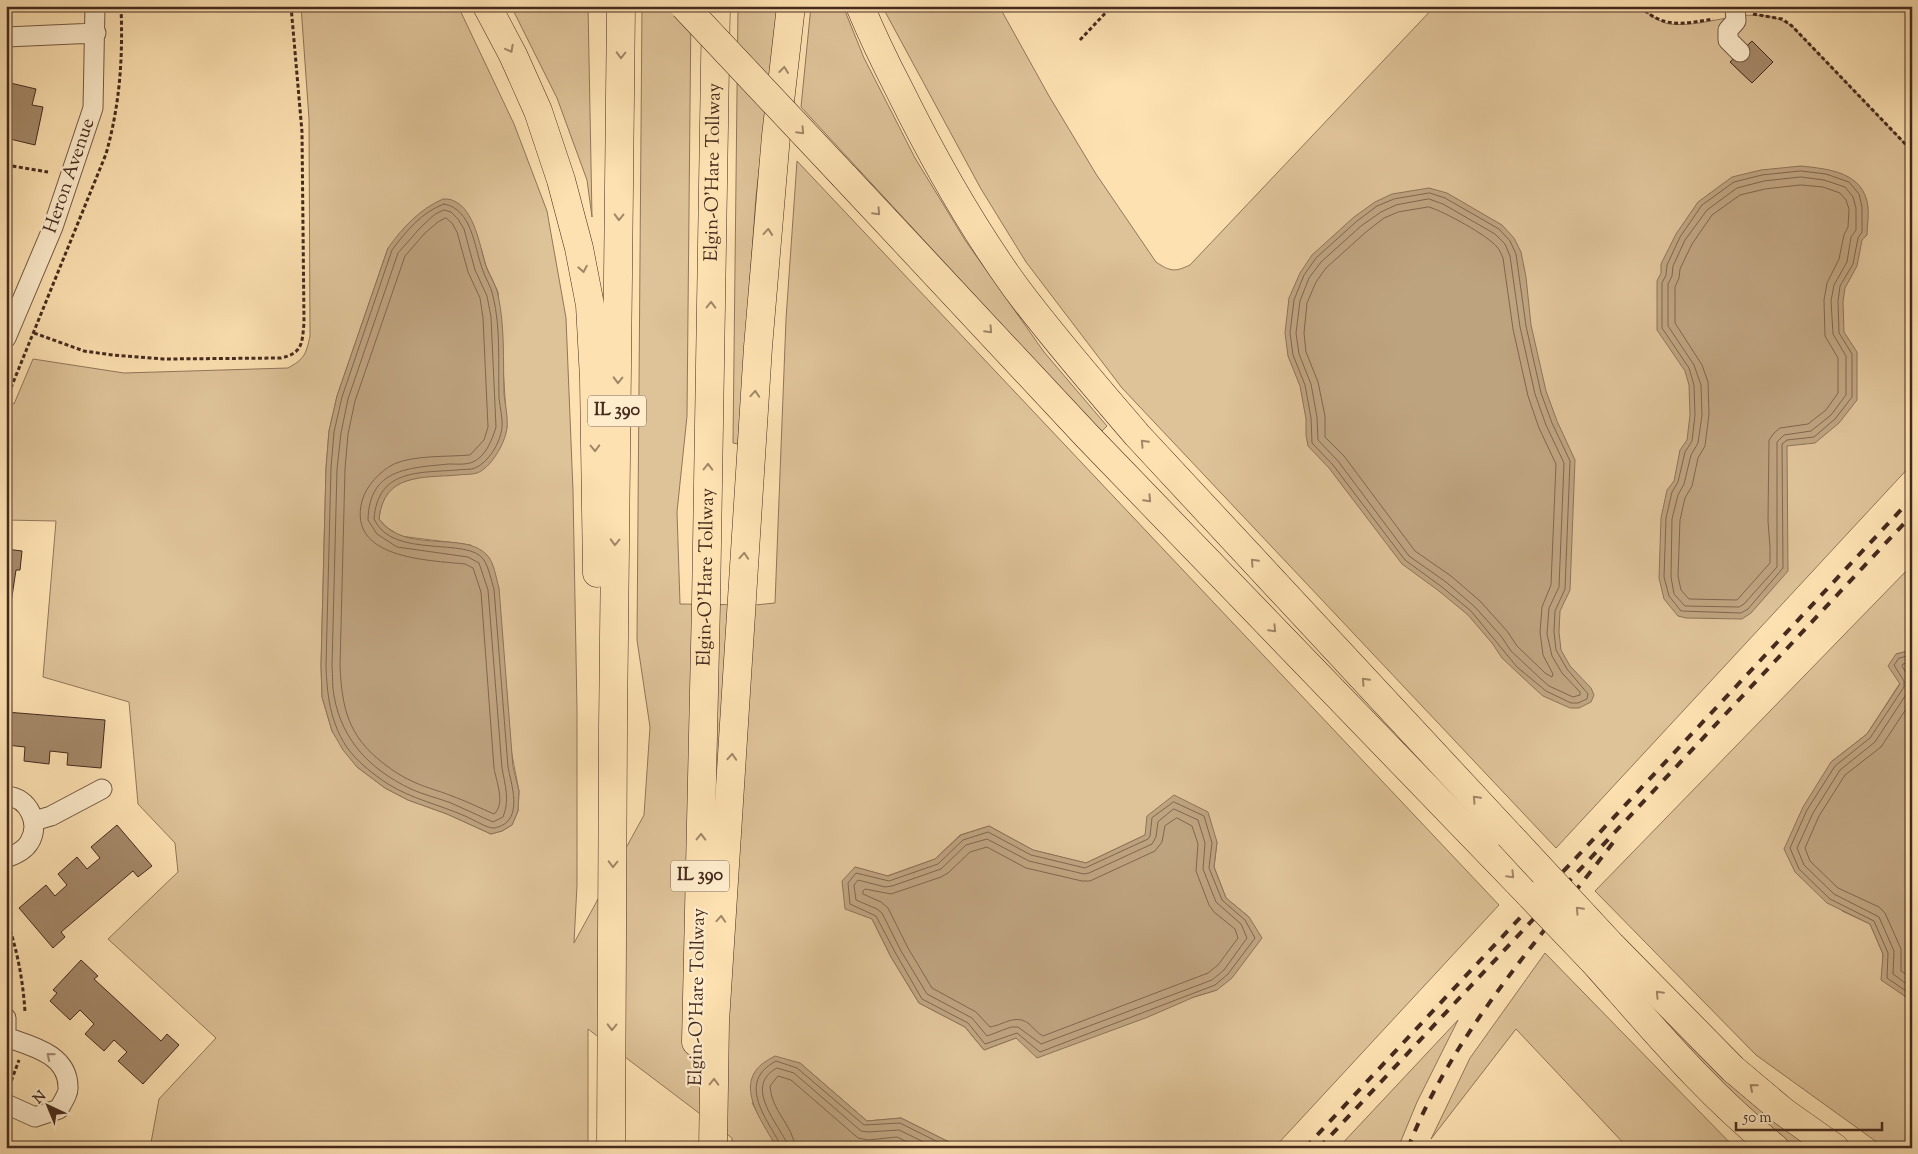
<svg xmlns="http://www.w3.org/2000/svg" width="1918" height="1154" viewBox="0 0 1918 1154" font-family="'Sorts Mill Goudy',serif">
	<style>
		.green { fill: #dec298; stroke: #92765b; fill-rule: evenodd }
		.water { fill: #bea37f; stroke: #8e7358 }
		.lines { fill: none; stroke-linecap: round; stroke-linejoin: round }
		.shore { stroke: #82664e; stroke-width: 1 }
		.building { fill: #a5896a; stroke: #452a1e }
		.minor-casing { stroke: #735843; stroke-width: 21 }
		.highway-casing { stroke: #452a1e; stroke-width: 29 }
		.path { stroke: #452a1e; stroke-width: 3; stroke-dasharray: 4 2.5; stroke-linecap: butt }
		.minor { stroke: #feeccc; stroke-width: 19 }
		.highway { stroke: #fde1b1; stroke-width: 28 }
		.rail { stroke: #452a1e; stroke-width: 4; stroke-dasharray: 9 9; stroke-linecap: butt }
		.highway-bridge-casing { stroke: #452a1e; stroke-width: 29; stroke-linecap: butt }
		.highway-bridge { stroke: #fde1b1; stroke-width: 28 }
		.oneway { stroke: #a18668 }
		.oneway2 { stroke: #a28b75 }
		.labels { text-anchor: middle; dominant-baseline: central; stroke-width: 4.5; stroke-linejoin: round; paint-order: stroke }
		.shield { fill: #feeccc; stroke: #7c6452; stroke-width: 1 }
		.shield-label { font-size: 18px; font-weight: bold; fill: #452a1e }
		.street-label { font-size: 19px; fill: #452a1e; stroke: #feeccc }
	</style>
	<rect width="100%" height="100%" fill="#fde1b1"/>
	<filter id="stains"><feTurbulence type="fractalNoise" baseFrequency=".004" numOctaves="4"/><feColorMatrix values="0 0 0 0 .2 0 0 0 0 .09 0 0 0 0 .02 0 0 0 .5 -.17"/></filter>
	<radialGradient id="worn" r=".72"><stop offset=".6" stop-color="#630" stop-opacity="0"/><stop offset="1" stop-color="#630" stop-opacity=".3"/></radialGradient>
	<path class="green" d="M301,6H458L514,124L547,211L566,318L573,491L577,709V885L574,943L644,815L650,727L637,640L642,6H691L687,416L677,512L680,604L755,605L775,603L786,319L797,161L1499,905L1274,1148H961L901,1118L867,1121L800,1063L752,1103L777,1148H732V1138L588,1029V1148H150L159,1099L216,1038L108,939L178,872L175,843L138,804L129,702L43,677L56,521L6,520V399L14,404L33,359L124,373L288,368C304,359 306,355 310,336L309,119ZM388,248H481L486,266L498,292L507,428L418,478C392,483 382,492 379,519L385,526L400,536L471,545L519,791L518,811L512,825L502,831L491,834L447,814L408,800L385,788L357,767L332,731L322,697L321,666L326,468L329,431L337,396ZM989,826L1033,850L1086,863L1145,835L1217,842L1214,867L1226,898L1249,917L1217,990L1194,997L1016,1038L984,1050L965,1027L919,1003L891,957L872,919L855,867L887,876L935,859L960,835Z
		M511,6H588L592,217L587,180L557,98Z
		M738,6H778L756,197L738,444L733,443Z
		M811,6H843L864,58L915,158L965,240L1044,352L1107,426L1101,432L801,107Z
		M882,6H999L1049,96L1096,174L1156,262C1171,272 1175,272 1190,265L1435,6H1639C1647,13 1659,22 1669,24C1711,29 1753,0 1792,26L1912,151V464L1556,848L1122,388L1026,262L981,189ZM1752,41L1773,62L1752,83L1730,62Z
		M1912,565V650L1896,654L1900,683L1867,734L1831,762L1842,911L1870,924L1883,954L1882,980L1912,1001V1148H1885L1756,1055L1595,891Z
		M1545,953L1735,1148H1628L1516,1029L1431,1139L1470,1058Z
		M1652,1005L1813,1148H1794L1768,1127L1730,1092L1651,1007Z
		M1458,1020L1417,1102L1398,1148H1338Z"/>
	<path class="water" d="M1801,166C1829,169 1864,172 1868,207C1869,216 1867,226 1867,235L1862,240L1857,266L1845,288L1843,302L1844,332L1857,352V400L1839,423L1815,443L1787,446L1788,571L1751,613L1742,619L1686,618L1678,616L1664,599L1659,578L1661,518L1667,490L1674,481L1680,450L1687,440L1690,415L1689,385L1685,371L1657,330V281L1661,273V264L1676,234L1698,202L1732,177L1761,170Z
		M1429,188L1447,193L1502,225L1514,238L1521,252L1526,277L1531,325L1546,391L1557,421L1575,460L1570,590L1560,611L1559,632L1561,650L1570,666L1591,688L1594,695L1591,702L1579,708H1570L1543,696L1534,688L1502,658L1492,643L1468,615L1439,591L1402,564L1329,468L1308,446L1306,435V419L1300,386L1288,356L1285,333L1289,298L1300,273L1312,255L1354,217L1375,202L1392,194Z
		M443,199C447,199 451,199 454,201C474,209 480,246 485,263C488,274 496,284 498,295C505,327 503,361 504,393C505,405 508,416 507,427C506,442 491,468 477,473C471,475 463,474 458,475C422,478 384,473 379,519C405,555 464,530 487,555C494,562 496,578 499,588L513,767L519,791L518,811L512,825L502,831L491,834L447,814L408,800L385,788L357,767L343,750L332,731L322,697L321,666L326,468L329,431L337,396L388,248C403,227 420,209 443,199Z
		M1912,650V1001L1881,980L1883,954L1870,924L1827,903L1795,872L1784,849L1803,807L1831,762L1867,734L1900,684L1888,666L1896,654Z
		M1174,795L1208,812L1217,842L1214,867L1226,898L1249,917L1262,938L1232,978L1217,990L1194,997L1148,1017L1037,1058L1016,1038L984,1050L965,1027L919,1003L891,957L872,919L845,909L842,881L855,867L888,876L935,859L961,835L989,826L1033,850L1086,863L1145,835L1147,816Z
		M775,1056L800,1063L867,1121L901,1118L961,1148H777C764,1124 734,1087 762,1064C766,1061 771,1058 775,1056Z"/>
	<g class="lines">
		<path class="shore" d="M1801,171L1826,174L1849,182L1859,194L1862,207V232L1858,238L1853,264L1840,286L1838,301L1839,333L1852,354V397L1835,419L1814,437L1787,440L1782,444L1783,568L1748,609L1741,613L1681,611L1669,596L1664,577L1666,518L1672,492L1678,482L1685,452L1692,441L1695,415L1694,385L1689,368L1662,328V283L1666,275L1667,265L1680,237L1702,205L1734,182L1762,175Z
			M1801,177L1824,180L1845,187L1853,197L1856,208V230L1851,237L1847,262L1834,285L1831,301L1833,334L1846,356V395L1831,415L1811,431L1784,435L1777,442V567L1744,604L1739,607L1685,606L1674,594L1671,577L1672,519L1678,495L1684,484L1691,455L1698,443L1702,415L1701,385L1694,365L1668,326V284L1672,276L1673,266L1685,240L1707,210L1737,188L1764,181Z
			M1801,185L1823,187L1840,193L1846,200L1849,209L1848,227L1844,235L1839,259L1827,283L1824,300L1825,336L1838,358V393L1826,410L1808,424L1780,428L1774,433L1769,440L1768,521L1770,547V563L1737,600L1689,599L1681,590L1678,576L1680,520L1685,498L1692,486L1698,458L1705,446L1709,414L1708,382L1702,365L1675,323V287L1679,278L1680,269L1692,244L1712,215L1740,195L1765,189Z
			M1430,193L1445,198L1499,229L1510,241L1516,254L1526,326L1541,393L1552,423L1570,461L1565,589L1555,611L1554,632L1556,650L1567,669L1588,694L1587,699L1578,703H1571L1546,691L1517,667L1471,611L1442,587L1405,560L1333,465L1312,443L1311,418L1305,385L1293,355L1290,333L1294,300L1304,275L1316,258L1357,221L1377,206L1394,199Z
			M1429,199L1443,204L1495,234L1505,244L1510,256L1520,327L1535,394L1546,425L1564,463L1559,587L1549,608L1547,634L1552,656L1562,673L1580,692V695L1573,697L1549,686L1541,679L1511,651L1501,636L1475,607L1446,582L1409,556L1338,461L1318,440L1317,417L1311,384L1299,354L1296,333L1300,301L1309,278L1321,262L1361,226L1381,212L1396,205Z
			M444,204C472,209 474,246 482,268C485,278 491,286 493,296C501,329 498,364 499,398C500,408 503,419 502,428C500,443 489,462 475,468C471,470 462,469 457,470C418,473 378,469 374,519C392,560 469,536 484,560C489,568 491,580 494,589L508,767C511,783 520,809 507,822C504,825 497,828 493,828C487,828 472,819 465,816C440,805 412,799 388,784C373,774 356,761 346,746C330,721 327,694 326,666L331,468L334,432L342,397L392,250C406,231 422,212 444,204Z
			M1429,207C1445,212 1487,235 1497,247C1500,250 1501,254 1503,258L1513,329L1528,396L1539,428L1556,464L1551,585L1542,607L1540,632L1543,655L1553,674L1552,677L1545,673L1517,646L1507,631L1480,601L1451,576L1415,551L1344,456L1325,437V416L1318,382L1306,352L1304,333L1307,303L1316,282L1326,268L1366,232L1384,218L1398,212Z
			M444,210L451,212L458,219L464,229L475,270L487,296L491,317L496,427C492,440 486,456 473,462C466,465 456,464 449,464C409,468 369,468 368,520L377,534L397,547L468,557L479,563L488,590L502,768C505,785 510,800 503,817L493,822C479,816 465,809 451,803C438,798 424,795 411,789C371,770 342,741 334,696C332,687 333,676 332,666L337,469L341,433L348,399L398,253L420,228L434,215Z
			M446,218L452,223L457,232L468,272L480,298L483,318L488,427L484,440L470,455C447,457 414,455 394,464C380,471 366,486 362,501C347,559 428,560 465,564L473,568L481,592L494,768C496,781 506,804 494,814C480,808 466,801 452,796C440,791 427,788 416,783C404,778 393,771 383,763C348,736 342,708 340,666L345,469L348,434L355,401L405,256L425,233L438,222Z
			M1912,655L1899,658L1894,665L1904,681V687L1870,738L1835,766L1807,810L1790,848L1799,869L1830,899L1874,921L1888,953L1887,978L1912,995
			M1912,662L1903,664L1902,666L1910,680L1909,690L1875,742L1840,770L1813,813L1797,848L1804,865L1834,894L1879,917L1894,951L1893,974L1912,988
			M1912,700L1881,747L1845,775L1819,816L1805,848L1810,861L1838,888L1879,907L1885,913L1901,949V971L1912,978
			M1174,802L1204,816L1212,843L1209,868L1222,900L1245,920L1255,938L1228,974L1215,985L1040,1052L1017,1033L985,1044L968,1023L922,999L896,954L876,916L850,904L848,883L856,873L889,881L938,864L963,840L988,832L1031,855L1085,868L1148,839L1150,836L1152,818Z
			M1174,809L1198,820L1205,843L1203,869L1216,902L1241,924L1247,938L1224,970L1212,980L1041,1044L1018,1027H1011L987,1036L972,1018L927,994L901,951L882,913L877,909L856,900L854,885L858,880L885,887L892,886L941,869L966,845L987,839L1029,861L1084,874L1089,873L1152,844L1156,837L1158,822Z
			M1177,818L1192,826L1198,844L1196,871L1209,905L1214,912L1235,929L1238,938L1218,965L1208,973L1043,1036C1037,1033 1033,1027 1028,1023C1015,1014 1003,1025 990,1027L976,1012L932,988L908,948L888,908L881,902L863,894V891L865,889L891,894L941,877L948,873L970,852L987,847L1026,868L1082,881H1090L1155,851L1162,842L1165,826Z
			M781,1148L780,1144C765,1116 737,1082 776,1061L797,1068L864,1125L900,1123L950,1148
			M787,1148L786,1141C774,1119 745,1085 777,1068L794,1073L861,1131L868,1132L899,1130L936,1148
			M795,1148C794,1126 771,1111 770,1086L778,1076L791,1080L858,1138L868,1140L897,1137L919,1148"/>
	</g>
	<path class="building" d="M1752,41L1773,62L1752,83L1730,62Z
		M6,82L36,89L32,105L43,107L35,145L6,138Z
		M6,549L22,551L20,570H16L6,636Z
		M6,662L11,663L9,679H6Z
		M6,712L105,720L101,768L67,765L68,753L50,751L49,764L24,761L25,747L7,745L6,749Z
		M117,825L152,866L138,877L133,871L61,932L65,937L53,948L19,908L46,885L55,896L67,885L58,874L77,857L87,869L100,858L91,847Z
		M81,960L98,976L94,979L161,1041L167,1034L179,1045L143,1084L118,1061L127,1052L114,1040L104,1051L85,1034L94,1024L80,1010L70,1020L50,1001L57,993L53,990Z"/>
	<g class="lines">
		<g class="minor-casing">
			<path id="minor" d="M1735,6L1736,21L1728,30V40L1740,52
				M6,37L96,33
				M6,338L53,227L93,108L95,6
				M6,796C29,797 41,824 29,843C24,851 15,855 6,858
				M34,821L51,816L102,789
				M6,1018V1029
				M6,1037C31,1046 68,1054 68,1087C69,1093 62,1103 59,1109L35,1117L6,1104"/>
		</g>
		<g class="highway-casing">
			<g id="highway">
				<path d="M487,6L513,55L538,111L561,180L579,248L590,305L594,379L597,573"/>
				<path d="M860,6C872,35 885,62 899,89C933,158 971,226 1016,288C1054,339 1096,387 1137,435L1509,835"/>
				<path d="M844,176L1087,436L1531,896"/>
				<path d="M1612,946L1733,1069L1784,1112L1835,1148"/>
				<path d="M1595,963C1652,1027 1707,1094 1775,1148"/>
				<path id="s1" d="M696,1042L706,604L716,6"/>
				<path d="M611,1148L613,728L621,6"/>
				<path d="M713,1148L715,1022L758,347L776,136L791,6"/>
			</g>
		</g>
		<path class="path" d="M1640,6C1663,29 1683,24 1713,19
			M1753,14L1782,19L1792,26L1912,151
			M1080,40L1112,6
			M6,165L48,172
			M34,333L84,351L113,355L163,359L281,358C303,353 302,343 304,323L302,132L291,6
			M6,400L106,154C120,104 123,58 121,6
			M6,918C17,948 23,980 25,1012
			M9,1087L19,1060"/>
		<use href="#minor" class="minor"/>
		<use href="#highway" class="highway"/>
		<path class="rail" d="M1305,1148L1912,498
			M1319,1148L1912,515
			M1408,1148C1453,1032 1541,938 1615,840"/>
		<g class="highway-bridge-casing">
			<path id="highway-bridge" d="M684,6L844,176
				M1509,835L1612,946
				M1531,896L1595,963"/>
		</g>
		<use href="#highway-bridge" class="highway-bridge"/>
	</g>
	<defs><path id="oneway-chevron" d="M-2-3.5L2.5 0L-2 3.5" fill="none" stroke-width="1.6" stroke-linecap="round" stroke-linejoin="round" transform="scale(1.25)"/></defs>
	<g class="oneway">
		<use href="#oneway-chevron" transform="translate(510 49) rotate(62)"/>
		<use href="#oneway-chevron" transform="translate(621 55) rotate(91)"/>
		<use href="#oneway-chevron" transform="translate(784 70) rotate(-83)"/>
		<use href="#oneway-chevron" transform="translate(801 131) rotate(47)"/>
		<use href="#oneway-chevron" transform="translate(877 212) rotate(47)"/>
		<use href="#oneway-chevron" transform="translate(619 217) rotate(91)"/>
		<use href="#oneway-chevron" transform="translate(768 232) rotate(-85)"/>
		<use href="#oneway-chevron" transform="translate(583 269) rotate(80)"/>
		<use href="#oneway-chevron" transform="translate(711 305) rotate(-89)"/>
		<use href="#oneway-chevron" transform="translate(989 330) rotate(47)"/>
		<use href="#oneway-chevron" transform="translate(618 380) rotate(91)"/>
		<use href="#oneway-chevron" transform="translate(755 394) rotate(-86)"/>
		<use href="#oneway-chevron" transform="translate(1144 443) rotate(-133)"/>
		<use href="#oneway-chevron" transform="translate(595 448) rotate(89)"/>
		<use href="#oneway-chevron" transform="translate(708 467) rotate(-89)"/>
		<use href="#oneway-chevron" transform="translate(1148 499) rotate(46)"/>
		<use href="#oneway-chevron" transform="translate(615 542) rotate(91)"/>
		<use href="#oneway-chevron" transform="translate(744 556) rotate(-86)"/>
		<use href="#oneway-chevron" transform="translate(1254 562) rotate(-133)"/>
		<use href="#oneway-chevron" transform="translate(1273 629) rotate(46)"/>
		<use href="#oneway-chevron" transform="translate(1365 681) rotate(-133)"/>
		<use href="#oneway-chevron" transform="translate(732 757) rotate(-86)"/>
		<use href="#oneway-chevron" transform="translate(1476 799) rotate(-133)"/>
		<use href="#oneway-chevron" transform="translate(701 837) rotate(-89)"/>
		<use href="#oneway-chevron" transform="translate(613 864) rotate(91)"/>
		<use href="#oneway-chevron" transform="translate(1511 875) rotate(46)"/>
		<use href="#oneway-chevron" transform="translate(1579 910) rotate(-133)"/>
		<use href="#oneway-chevron" transform="translate(721 919) rotate(-86)"/>
		<use href="#oneway-chevron" transform="translate(1659 994) rotate(-134)"/>
		<use href="#oneway-chevron" transform="translate(612 1027) rotate(91)"/>
		<use href="#oneway-chevron" transform="translate(714 1082) rotate(-89)"/>
		<use href="#oneway-chevron" transform="translate(1753 1087) rotate(-139)"/>
	</g>
	<use class="oneway2" href="#oneway-chevron" transform="translate(50 1056) rotate(-141)"/>
	<g class="labels">
		<g class="shield">
			<rect x="588" y="395.5" width="58" height="31" rx="4"/>
			<rect x="671" y="860.5" width="58" height="31" rx="4"/>
		</g>
		<g class="shield-label">
			<text x="617" y="411">IL 390</text>
			<text x="700" y="876">IL 390</text>
		</g>
		<g class="street-label">
			<text stroke="none"><textPath href="#s1" startOffset="870">Elgin-O'Hare Tollway</textPath></text>
			<text transform="translate(70 176) rotate(-71)">Heron Avenue</text>
			<text stroke="none"><textPath href="#s1" startOffset="465">Elgin-O'Hare Tollway</textPath></text>
			<text transform="translate(698 997) rotate(-89)">Elgin-O'Hare Tollway</text>
		</g>
	</g>
	<rect width="1918" height="1154" fill="none" stroke="#fde1b1" stroke-width="25"/>
	<rect x="8" y="8" width="1903" height="1139" fill="none" stroke="#452a1e" stroke-width="2.5"/>
	<rect x="12" y="12" width="1893" height="1129" fill="none" stroke="#452a1e"/>
	<g transform="translate(48 1106) rotate(316)" stroke="#feeccc" stroke-width="4" paint-order="stroke">
	<path d="M0-4L9 19L0 12L-9 19Z" fill="#452a1e"/>
	<text y="-8" font-size="14" font-weight="bold" text-anchor="middle" fill="#452a1e">N</text>
	</g>
	<path d="M1736 1122v8h146v-8" fill="none" stroke="#452a1e" stroke-width="2.5"/>
	<text x="1743" y="1122" font-size="15" fill="#452a1e" stroke="#feeccc" stroke-width="4" paint-order="stroke">50 m</text>
	<rect width="100%" height="100%" filter="url(#stains)"/>
	<rect width="100%" height="100%" fill="url(#worn)"/>
</svg>
